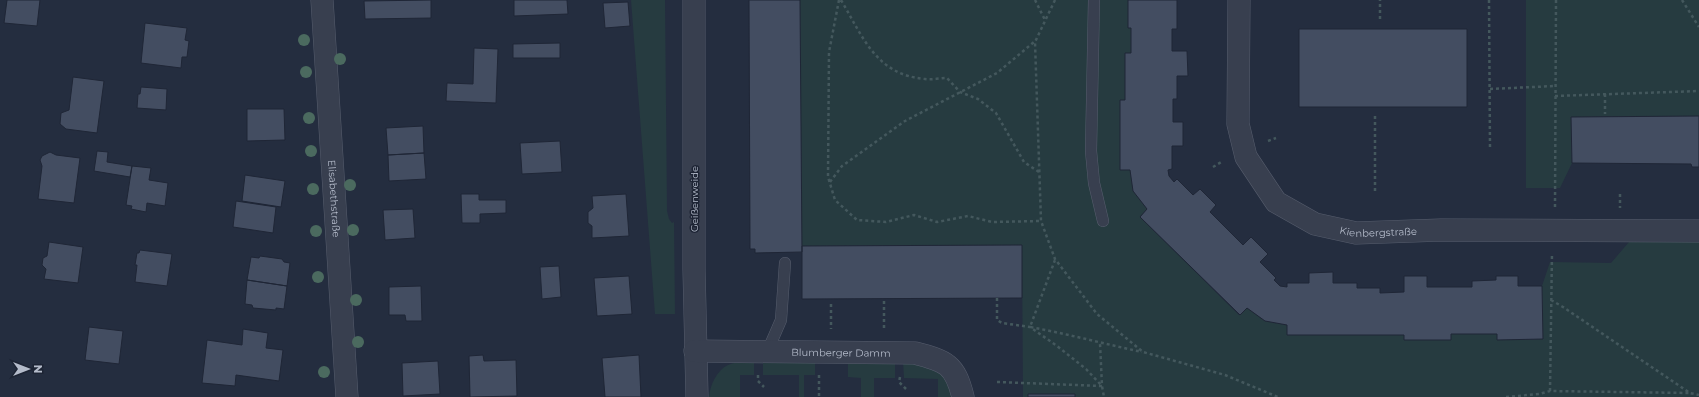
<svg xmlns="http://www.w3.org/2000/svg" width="1699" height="397" viewBox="0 0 1699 397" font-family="Montserrat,sans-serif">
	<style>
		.green { fill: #263b40 }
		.building { fill: #434d61; stroke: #1f2636 }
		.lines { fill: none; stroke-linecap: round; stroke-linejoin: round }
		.service-casing { stroke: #565d6d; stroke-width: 12 }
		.minor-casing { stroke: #565d6d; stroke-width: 23 }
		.tertiary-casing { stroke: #565d6d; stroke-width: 23 }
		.path { stroke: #44585d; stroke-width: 2.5; stroke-dasharray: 3 3; stroke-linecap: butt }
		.service { stroke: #383f4f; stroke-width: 11 }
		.minor { stroke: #383f4f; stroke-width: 22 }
		.tertiary { stroke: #383f4f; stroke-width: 22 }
		.tree { fill: #4b6a5f }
		.labels { text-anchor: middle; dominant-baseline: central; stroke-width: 3; stroke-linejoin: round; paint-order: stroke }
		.street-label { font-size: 10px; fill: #b4bbca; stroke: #1d2434 }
	</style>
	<rect width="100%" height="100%" fill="#242d3f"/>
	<path class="green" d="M631,0H665L667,211L669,219L672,223L674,222L675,314H655Z
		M800,0H1128V28H1131V53L1125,100H1120V169L1130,170L1134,191L1147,209L1140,217L1239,315L1247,308L1265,321L1287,325V335H1404V340L1451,334H1497V340L1542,339V286L1550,262L1611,263L1629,242L1699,241V397H1075V394H1028V397H1023L1022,245L802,246Z
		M1526,0H1699V116L1572,117V163L1560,188H1526Z
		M763,361H815V375H804V397H799V375H763Z
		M848,361H895V378H874V397H861V378L848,377Z
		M903,361L939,369L956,397H938V379L904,378Z
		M754,362V375H740V397H709C710,385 717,370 728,365C736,361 746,362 754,362Z"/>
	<path class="building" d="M7,0H40L37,26L4,23Z
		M431,0V18L365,19L364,1Z
		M514,0H567L568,14L514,16Z
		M749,0H800L802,252L755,253V249H750Z
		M1128,0H1177V29H1172V51H1187L1188,76H1177V99H1173V122H1183V146H1172V169L1168,170L1169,176L1174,182L1177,179L1193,195L1200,189L1216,205L1210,212L1243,245L1251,237L1268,254L1260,262L1276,278L1274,280L1280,286L1287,287V283H1309V273L1333,272V283H1357V288H1380V293L1404,292V276H1427V287H1472V281L1496,280V276H1518V286H1542L1543,339L1497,340V334H1451V340H1404V335H1287V325L1265,321L1247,308L1240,315L1140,217L1147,209L1133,191L1130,170H1120V100H1125V53H1131V28H1128Z
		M628,2L630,26L605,28L603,3Z
		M145,23L187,28L185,40L189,41L187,57H182L181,68L141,63Z
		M1299,29H1467V107H1299Z
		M560,43V58H513V44Z
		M474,48L498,49L496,103L446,101L447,83L473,84Z
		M73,77L104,81L97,133L66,129L60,124L61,113L69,110Z
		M141,87L167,89L166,110L137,108L138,94H140Z
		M247,109H284L285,140L247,141Z
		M1699,116V167H1692L1691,164L1572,163L1571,117Z
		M423,126L424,153L388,155L386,128Z
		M560,141L562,172L522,174L520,143Z
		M97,151L108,152L107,162L132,166L130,177L94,171Z
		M50,152L56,155L80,158L74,203L38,199L42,166L40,160L42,156Z
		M424,153L426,179L389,181L388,155Z
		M132,166L151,168L149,180L168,183L165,206L147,203L146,212L131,209L132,206L126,205Z
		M245,175L285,181L281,207L242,201Z
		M461,194H479V200H506V213L480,214V223H462Z
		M626,194L629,236L592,238V226L588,223V212L593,208L592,196Z
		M236,201L276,207L273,233L233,227Z
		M413,209L415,238L385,240L383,210Z
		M49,242L83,247L78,283L44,279L46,269L42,265L43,258L47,256Z
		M1022,245V298L802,299V246Z
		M140,250L172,254L167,286L135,282L137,265H135L137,253H139Z
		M260,256L282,259L284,262L290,263L287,286L247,280L251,257L259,258Z
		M559,266L561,297L542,299L540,267Z
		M629,276L632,314L597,316L594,278Z
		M247,280L287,286L284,309L276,308V310L253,308L252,305L245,304Z
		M421,286L422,321H406L405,315H389V287Z
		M89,327L123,331L119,364L85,360Z
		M243,329L268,333L266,348L283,350L279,381L236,375L235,386L202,383L207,340L242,345Z
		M483,355L484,361L516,360L517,396L470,397L469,356Z
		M639,355L641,397H605L602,358Z
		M438,361L440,394L403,396L402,363Z
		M1028,394H1075V397H1028Z"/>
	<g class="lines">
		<g class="service-casing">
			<path id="service" d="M1094,0L1091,151L1094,183L1103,221
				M780,350L771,343L781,320L785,263"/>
		</g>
		<g class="minor-casing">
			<g id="minor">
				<path d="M694,0V269L697,397"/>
				<path id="s1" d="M1239,0L1238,124L1246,157L1276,202L1315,224L1356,233L1441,230L1699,231"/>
				<path id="s2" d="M695,351L915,353C946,361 955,364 963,397"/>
			</g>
		</g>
		<g class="tertiary-casing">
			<g id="tertiary">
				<path id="s3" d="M322,0L347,397"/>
			</g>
		</g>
		<path class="path" d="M839,0L829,52L828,177L835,200L857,220L886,222L914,215L937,222L968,216L992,222L1041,221
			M841,0C863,37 876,75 925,79C932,80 940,78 947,78L960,92L978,99L996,113L1024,162L1039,172
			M1035,0L1045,20
			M1055,0L1035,42L1041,221L1055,259L1097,314L1143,352L1225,375L1278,397
			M1489,0L1490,148
			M1682,0L1699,27
			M1380,19V0
			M1490,89L1555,86
			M1605,94V114
			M1555,96L1699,91
			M1375,116V194
			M1268,141L1276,138
			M1213,167L1223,161
			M830,182L842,166L905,121L997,73L1034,42
			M1620,194V208
			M1555,207L1556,0
			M1055,260L1030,327C1068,334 1105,344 1142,352
			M997,298V320L1002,323L1030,327L1057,346L1086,369L1102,386L1104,397
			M1551,300L1563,307L1690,393L1699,395
			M884,301V329
			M831,304V329
			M758,375V381L764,387
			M819,375V397
			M900,377L899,382L906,389
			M997,382L1102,386L1100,343
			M1550,391L1552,253
			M1506,397L1539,394L1550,391L1690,393"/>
		<use href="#service" class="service"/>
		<use href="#minor" class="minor"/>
		<use href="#tertiary" class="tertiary"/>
	</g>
	<g class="tree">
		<circle cx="304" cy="40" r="6"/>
		<circle cx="340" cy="59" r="6"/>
		<circle cx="306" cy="72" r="6"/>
		<circle cx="309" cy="118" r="6"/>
		<circle cx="311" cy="151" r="6"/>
		<circle cx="350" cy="185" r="6"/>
		<circle cx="313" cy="189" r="6"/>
		<circle cx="353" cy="230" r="6"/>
		<circle cx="316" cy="231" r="6"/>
		<circle cx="318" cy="277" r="6"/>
		<circle cx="356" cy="300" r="6"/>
		<circle cx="358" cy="342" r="6"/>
		<circle cx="324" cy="372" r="6"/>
	</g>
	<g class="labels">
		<g class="street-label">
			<text stroke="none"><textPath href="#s3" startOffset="199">Elisabethstraße</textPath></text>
			<text transform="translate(694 199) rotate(-90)">Geißenweide</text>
			<text stroke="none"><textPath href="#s1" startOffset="321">Kienbergstraße</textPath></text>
			<text stroke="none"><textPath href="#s2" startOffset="146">Blumberger Damm</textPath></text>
		</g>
	</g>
	<g transform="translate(28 369) rotate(90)" stroke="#1d2434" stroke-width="3" paint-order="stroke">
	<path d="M0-3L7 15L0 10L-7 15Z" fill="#b4bbca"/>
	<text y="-6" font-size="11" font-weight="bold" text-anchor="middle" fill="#b4bbca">N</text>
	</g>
</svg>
